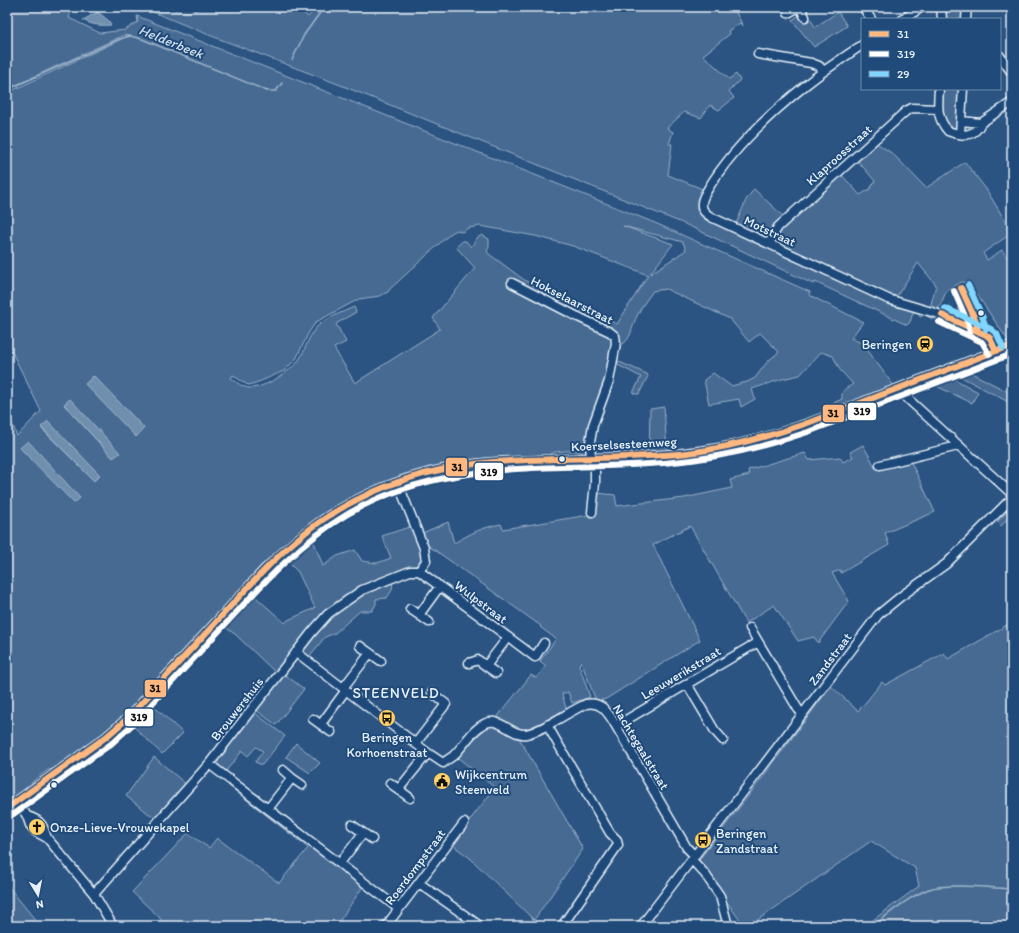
<svg xmlns="http://www.w3.org/2000/svg" width="1019" height="933" viewBox="0 0 1019 933" font-family="Itim,sans-serif">
	<style>
		.green { fill: #476b93; stroke: #98aec6; fill-rule: evenodd }
		.water { fill: #708ead; stroke: #a0b6cb }
		.lines { fill: none; stroke-linecap: round; stroke-linejoin: round }
		.stream { stroke: #a0b6cb; stroke-width: 1.5 }
		.minor-casing { stroke: #e8f1f8; stroke-width: 11 }
		.minor { stroke: #1f4a7a; stroke-width: 8 }
		.bus-1-casing { stroke: #1f4a7a; stroke-width: 9 }
		.bus-2-casing { stroke: #1f4a7a; stroke-width: 9 }
		.bus-3-casing { stroke: #1f4a7a; stroke-width: 9 }
		.bus-1 { stroke: #ffb880; stroke-width: 6 }
		.bus-2 { stroke: #fff; stroke-width: 6 }
		.bus-3 { stroke: #80d6ff; stroke-width: 6 }
		.bus-dot { fill: #e8f1f8; stroke: #1f4a7a; stroke-width: 1.5 }
		.labels { text-anchor: middle; dominant-baseline: central; stroke-width: 4; stroke-linejoin: round; paint-order: stroke }
		.street-label { font-size: 13px; fill: #e8f1f8; stroke: #1f4a7a }
		.poi-label { font-size: 13px; fill: #e8f1f8; stroke: #1f4a7a; text-anchor: start }
		.water-label { font-size: 14px; font-style: italic; fill: #d0dde9; stroke: #1f4a7a }
		.quarter-label { font-size: 15px; letter-spacing: 1px; fill: #e8f1f8; stroke: #1f4a7a }
		.line-badge { stroke: #1f4a7a; stroke-width: 1.5 }
		.pale-badge-label { font-size: 11px; text-anchor: middle; font-weight: bold; fill: #111 }
	</style>
	<rect width="100%" height="100%" fill="#2b5482"/>
	<filter id="ink" filterUnits="userSpaceOnUse"><feTurbulence type="fractalNoise" baseFrequency=".025" numOctaves="2"/><feDisplacementMap in="SourceGraphic" scale="8" xChannelSelector="R" yChannelSelector="G"/><feConvolveMatrix kernelMatrix="1 2 1 2 8 2 1 2 1" color-interpolation-filters="sRGB"/></filter>
	<g filter="url(#ink)">
		<path class="green" d="M7,7H72L69,18L100,33L125,30L138,22L137,16L655,223L810,292L809,295L863,322L851,338L863,344L894,386L832,411L829,405L842,399C841,389 846,389 853,384L840,370L833,356L821,352L800,375L782,379L752,389L755,399L741,407L739,399L709,404L704,380L713,373L731,386L747,382L755,378L768,361L779,352L760,333L749,342L730,319L666,289L653,291C647,299 641,307 637,316C632,325 632,338 623,344H619L609,333L614,343L588,454L575,451H565L555,452L546,456L485,458L446,464L426,469L389,481L355,496L340,505L269,561L117,723L105,734L57,768L48,770L33,781L26,791L7,803V410L17,436L41,411L7,342V93L128,36L124,35L7,89ZM480,226L535,236L573,246L648,275L617,324L541,290L523,279L489,254L487,251L489,247V239L482,235L477,238L471,247L466,241H463L456,247L475,268L433,318L440,329L355,383L334,348L346,342L336,324L356,312L354,307C343,312 329,317 319,325C309,333 306,349 299,360C290,372 265,388 250,388C243,388 236,382 231,378L233,375L246,384L249,385L261,381L284,371L296,359L309,332L316,322L359,299L380,296L388,292L390,289L451,233L457,230L462,232L468,228ZM623,226L683,242L686,250L650,274L673,244ZM93,376L144,428L136,436L86,384ZM64,405L119,453L113,458ZM41,428L100,475L94,481Z
			M141,7H167L177,11L189,12L206,7H297L308,17L317,7H733L743,26L740,23L728,31L730,34L703,55L729,79L736,74L740,80L729,91L734,98L719,110L710,105L701,118L684,112L667,128L673,132L669,144H672L668,175L705,190L700,209L914,310L910,322L907,325L815,282L813,284L687,225L338,84L209,35Z
			M945,7H964V19H944Z
			M838,12L847,26L814,47L792,20L800,15L802,20L809,16L815,27Z
			M941,89H961L958,127L953,130L942,120Z
			M875,142L893,154L926,188L965,162L986,189L1012,232V233L983,253L987,260L1002,250L1012,265V292L1008,295L1012,303V341L1009,342L969,283L962,282L947,290L938,310L930,308L936,285L918,263L895,299L780,244L777,241L779,231L840,173L860,195L870,189L875,181L856,159Z
			M754,189L784,217C781,219 777,222 774,225C772,228 772,231 769,233C760,240 744,228 736,224L746,200Z
			M920,312L953,323L952,324L950,323L948,327L923,314L921,317L919,316Z
			M615,360L647,374L648,376L639,394H636L633,393L641,377L614,363Z
			M964,369L1012,394V404L954,373Z
			M949,376L978,392L972,403L932,384Z
			M664,407L667,452L649,453L650,409Z
			M863,445L873,463L875,468L910,460L935,512L885,533L889,545L841,573V570L832,573L849,601L818,643L814,637L798,641L774,605L746,623L690,526L653,545L700,640L606,699L596,701L581,661L579,665L590,697L572,703L568,692L562,694L567,712L534,730L522,732L499,722L498,716L531,675L536,678L546,666L540,661L556,639L540,627L541,626L439,553L430,547L425,546L420,534L448,522L454,543C472,533 480,528 501,524L503,529L589,515L595,513L598,493L615,495L617,506L684,498L732,488L730,480L749,475L748,470L805,453L809,460L840,457L843,462L853,457L850,452Z
			M1012,507V514L1001,526L997,522Z
			M412,526L423,556L421,564L394,574L342,599L276,673L236,635L221,624L250,592L285,623L288,620L315,608L298,572L283,557L311,534L323,566L337,556L355,550L362,561L377,563L391,558L382,536Z
			M393,580L392,590L387,598L376,599V604L372,611H360L335,633L325,637L308,658L302,654C305,636 348,601 364,592C373,587 383,584 393,580Z
			M1012,622V926H865L919,886L915,868L871,841L749,926H744L698,861L762,778L831,686L858,711L866,702L882,682L885,685L944,653L948,659Z
			M284,674L304,689L276,725L256,710Z
			M148,701L183,733L162,754L131,724L123,733L120,730Z
			M254,712L285,736L262,765L255,762L263,751L256,747L248,756L242,751L226,771C221,768 217,766 218,759Z
			M493,724L518,736L583,849L534,920L470,858L451,844L495,788L457,757L479,729Z
			M296,743L320,763L310,773L286,757Z
			M154,757L187,785L157,820L126,796Z
			M231,784L364,885L336,926H166L158,916L132,892L188,833L209,848L217,838L279,883L308,848L229,786Z
			M7,885L33,917L38,926H7Z"/>
		<path class="water" d="M98,12L109,21L111,25C101,26 91,25 83,20Z
			M94,376L144,428L136,437L85,384Z
			M70,399L120,453L113,458L64,404Z
			M48,421L100,475L94,481L41,427Z
			M28,441L80,498L74,503L20,448Z"/>
		<g class="lines">
			<path class="stream" d="M292,60L304,35L324,7
				M7,90L119,39L130,36L142,39L267,91H276L282,83
				M873,926C890,913 908,897 929,889C947,883 991,888 1012,889"/>
			<g class="minor-casing">
				<path id="minor" d="M800,7L805,17
					M863,7L871,19
					M941,7L942,19
					M788,13L799,7
					M903,19L922,7
					M966,19L967,7
					M862,45C843,58 824,70 807,84C772,112 731,150 708,189C706,193 702,198 702,203C701,210 705,213 711,217L888,299L942,315L966,325L986,335L990,338L996,351
					M758,54L811,63L819,66L824,71
					M1000,56L1012,73
					M939,89C938,106 936,117 948,131C962,136 974,138 981,123
					M961,121L981,123L1012,102
					M960,134L963,89
					M770,244L772,237L778,227L906,111L912,108L938,109
					M512,283L576,316L610,332L615,336L616,343L609,381L593,425L590,442L591,458
					M897,389L1012,494
					M880,465L958,446
					M398,483L424,548L426,561L419,571L535,657L544,643
					M592,512L595,483V458
					M410,609L419,615
					M429,622L419,615L440,586
					M750,628L798,709L803,714
					M360,646L381,661
					M296,652L428,753L443,763C447,760 450,758 453,756C464,746 472,729 486,723C501,717 511,736 526,734C543,731 569,711 586,704C600,701 606,710 613,721L687,848L695,856
					M469,663L478,660L486,666
					M496,673L486,666L508,637
					M687,684L715,731L723,740
					M343,688L370,653
					M313,719L331,732
					M321,724L346,690
					M547,725L610,833L617,840L618,845L562,926
					M616,726L758,642
					M416,743L446,704L432,693
					M209,764L399,909
					M292,778L302,785
					M390,783L410,798
					M398,790L428,753
					M17,801L27,816L30,825L36,832L47,838
					M7,808L106,737L128,718L265,569C278,557 290,545 304,534C352,495 414,471 475,464C497,461 518,461 539,460C606,457 673,459 738,444C784,434 827,416 870,399C917,381 965,363 1012,345
					M268,809L292,778L283,770
					M27,816C41,820 43,825 47,838L94,894L113,926
					M352,825L372,839
					M692,860L705,874L720,896L728,926
					M340,863L363,833
					M419,883L480,926
					M94,894L209,764L312,632L328,614L362,590L410,571H419
					M386,926L464,823
					M641,926L878,615L900,597L946,564L1012,498"/>
			</g>
			<use href="#minor" class="minor"/>
			<g class="bus-1-casing">
				<path id="bus-1" d="M961,288L976,321L978,331
					M942,315L986,335L990,338L996,351
					M7,808L106,737L128,718C158,685 188,653 218,620C242,594 266,566 294,542C349,494 420,468 493,462C558,457 623,460 688,453C728,448 767,437 805,424L1012,345"/>
			</g>
			<g class="bus-2-casing">
				<path id="bus-2" d="M954,291L968,323L970,333
					M939,322L982,342L989,354
					M12,815L111,744L133,724C166,689 198,654 231,618C266,580 301,542 346,515C445,456 554,472 664,463C714,459 761,448 808,432L1012,354"/>
			</g>
			<g class="bus-3-casing">
				<path id="bus-3" d="M968,285L983,318L986,329
					M945,308L991,329L997,334L1003,348"/>
			</g>
			<use href="#bus-1" class="bus-1"/>
			<use href="#bus-2" class="bus-2"/>
			<use href="#bus-3" class="bus-3"/>
		</g>
	</g>
	<defs>
		<g id="station-disc" transform="scale(0.9)"><circle r="9.5" fill="#ffd166" stroke="#1f4a7a"/><path d="M-3-6H3Q5-6 5-4V2Q5 4 3 4L4.5 6H3L1.5 4h-3L-3 6H-4.5L-3 4Q-5 4-5 2V-4Q-5-6-3-6ZM-3.5-4v3h7v-3ZM-3.5 1v1.5H-2V1ZM2 1v1.5H3.5V1Z" fill="#111"/></g>
		<g id="bus-disc" transform="scale(0.9)"><circle r="9.5" fill="#ffd166" stroke="#1f4a7a"/><path d="M-5-6H5V4H4V6H2V4H-2V6H-4V4H-5ZM-3.5-4V0h7V-4ZM-3.5 1.2v1.5H-2V1.2ZM2 1.2v1.5H3.5V1.2Z" fill="#111"/></g>
		<g id="civic-disc" transform="scale(0.9)"><circle r="9.5" fill="#ffd166" stroke="#1f4a7a"/><path d="M-.6-6.5H3V-4.5H.6V-3L4-1V1h2V6H-6V1h2V-1L-.6-3ZM-1.2 2.5V6h2.4V2.5Z" fill="#111"/></g>
		<g id="church-disc" transform="scale(0.9)"><circle r="9.5" fill="#ffd166" stroke="#1f4a7a"/><path d="M-1.2-6h2.4v3.5h3.3v2.4h-3.3V6h-2.4V-.1h-3.3v-2.4h3.3Z" fill="#111"/></g>
	</defs>
	<g fill-rule="evenodd">
		<use href="#station-disc" x="925" y="344"/>
		<use href="#bus-disc" x="387" y="718"/>
		<use href="#civic-disc" x="442" y="781"/>
		<use href="#church-disc" x="37" y="827"/>
		<use href="#bus-disc" x="703" y="840"/>
	</g>
	<g class="bus-dot">
		<circle cx="981" cy="313" r="3.5"/>
		<circle cx="562" cy="459" r="3.5"/>
		<circle cx="54" cy="785" r="3.5"/>
	</g>
	<g class="labels">
		<g class="street-label">
			<text transform="translate(839 155) rotate(-42)">Klaproosstraat</text>
			<text transform="translate(770 231) rotate(25)">Motstraat</text>
			<text transform="translate(572 300) rotate(27)">Hokselaarstraat</text>
			<text transform="translate(624 444) rotate(-3)">Koerselsesteenweg</text>
			<text transform="translate(481 602) rotate(37)">Wulpstraat</text>
			<text transform="translate(830 659) rotate(-53)">Zandstraat</text>
			<text transform="translate(681 673) rotate(-31)">Leeuwerikstraat</text>
			<text transform="translate(237 709) rotate(-52)">Brouwershuis</text>
			<text transform="translate(641 747) rotate(59)">Nachtegaalstraat</text>
			<text transform="translate(415 867) rotate(-53)">Roerdompstraat</text>
		</g>
		<g class="poi-label">
			<text x="912" y="344" text-anchor="end">Beringen</text>
			<text x="387" y="737" text-anchor="middle">Beringen<tspan x="387" dy="15">Korhoenstraat</tspan></text>
			<text x="455" y="774">Wijkcentrum<tspan x="455" dy="15">Steenveld</tspan></text>
			<text x="50" y="827">Onze-Lieve-Vrouwekapel</text>
			<text x="716" y="833">Beringen<tspan x="716" dy="15">Zandstraat</tspan></text>
		</g>
		<g class="water-label">
			<text transform="translate(171 42) rotate(22)">Helderbeek</text>
		</g>
		<g class="quarter-label">
			<text x="396" y="693">STEENVELD</text>
		</g>
	</g>
	<g class="line-badge">
		<rect x="847" y="402" width="30" height="19" rx="4" fill="#fff"/>
		<rect x="822" y="404" width="23" height="19" rx="4" fill="#ffb880"/>
		<rect x="445" y="457" width="23" height="20" rx="4" fill="#ffb880"/>
		<rect x="474" y="462" width="30" height="19" rx="4" fill="#fff"/>
		<rect x="144" y="679" width="23" height="19" rx="4" fill="#ffb880"/>
		<rect x="124" y="708" width="30" height="19" rx="4" fill="#fff"/>
	</g>
	<g class="pale-badge-label">
		<text x="862" y="415">319</text>
		<text x="833" y="417">31</text>
		<text x="457" y="471">31</text>
		<text x="489" y="476">319</text>
		<text x="155" y="692">31</text>
		<text x="139" y="721">319</text>
	</g>
	<rect width="1019" height="933" fill="none" stroke="#1f4a7a" stroke-width="24"/>
	<rect x="12" y="12" width="995" height="909" fill="none" stroke="#e8f1f8" stroke-width="1.5" filter="url(#ink)"/>
	<rect x="861" y="18" width="140" height="72" fill="#1f4a7a" stroke="#6f8dac"/>
	<rect x="869" y="31" width="20" height="6" fill="#ffb880" stroke="#6f8dac"/>
	<text x="897" y="38" font-size="12" fill="#e8f1f8">31</text>
	<rect x="869" y="51" width="20" height="6" fill="#ffffff" stroke="#6f8dac"/>
	<text x="897" y="58" font-size="12" fill="#e8f1f8">319</text>
	<rect x="869" y="71" width="20" height="6" fill="#80d6ff" stroke="#6f8dac"/>
	<text x="897" y="78" font-size="12" fill="#e8f1f8">29</text>
	<g transform="translate(38 895) rotate(170)" stroke="#1f4a7a" stroke-width="3" paint-order="stroke">
	<path d="M0-3L7 15L0 10L-7 15Z" fill="#e8f1f8"/>
	<text y="-6" font-size="11" font-weight="bold" text-anchor="middle" fill="#e8f1f8">N</text>
	</g>
</svg>
